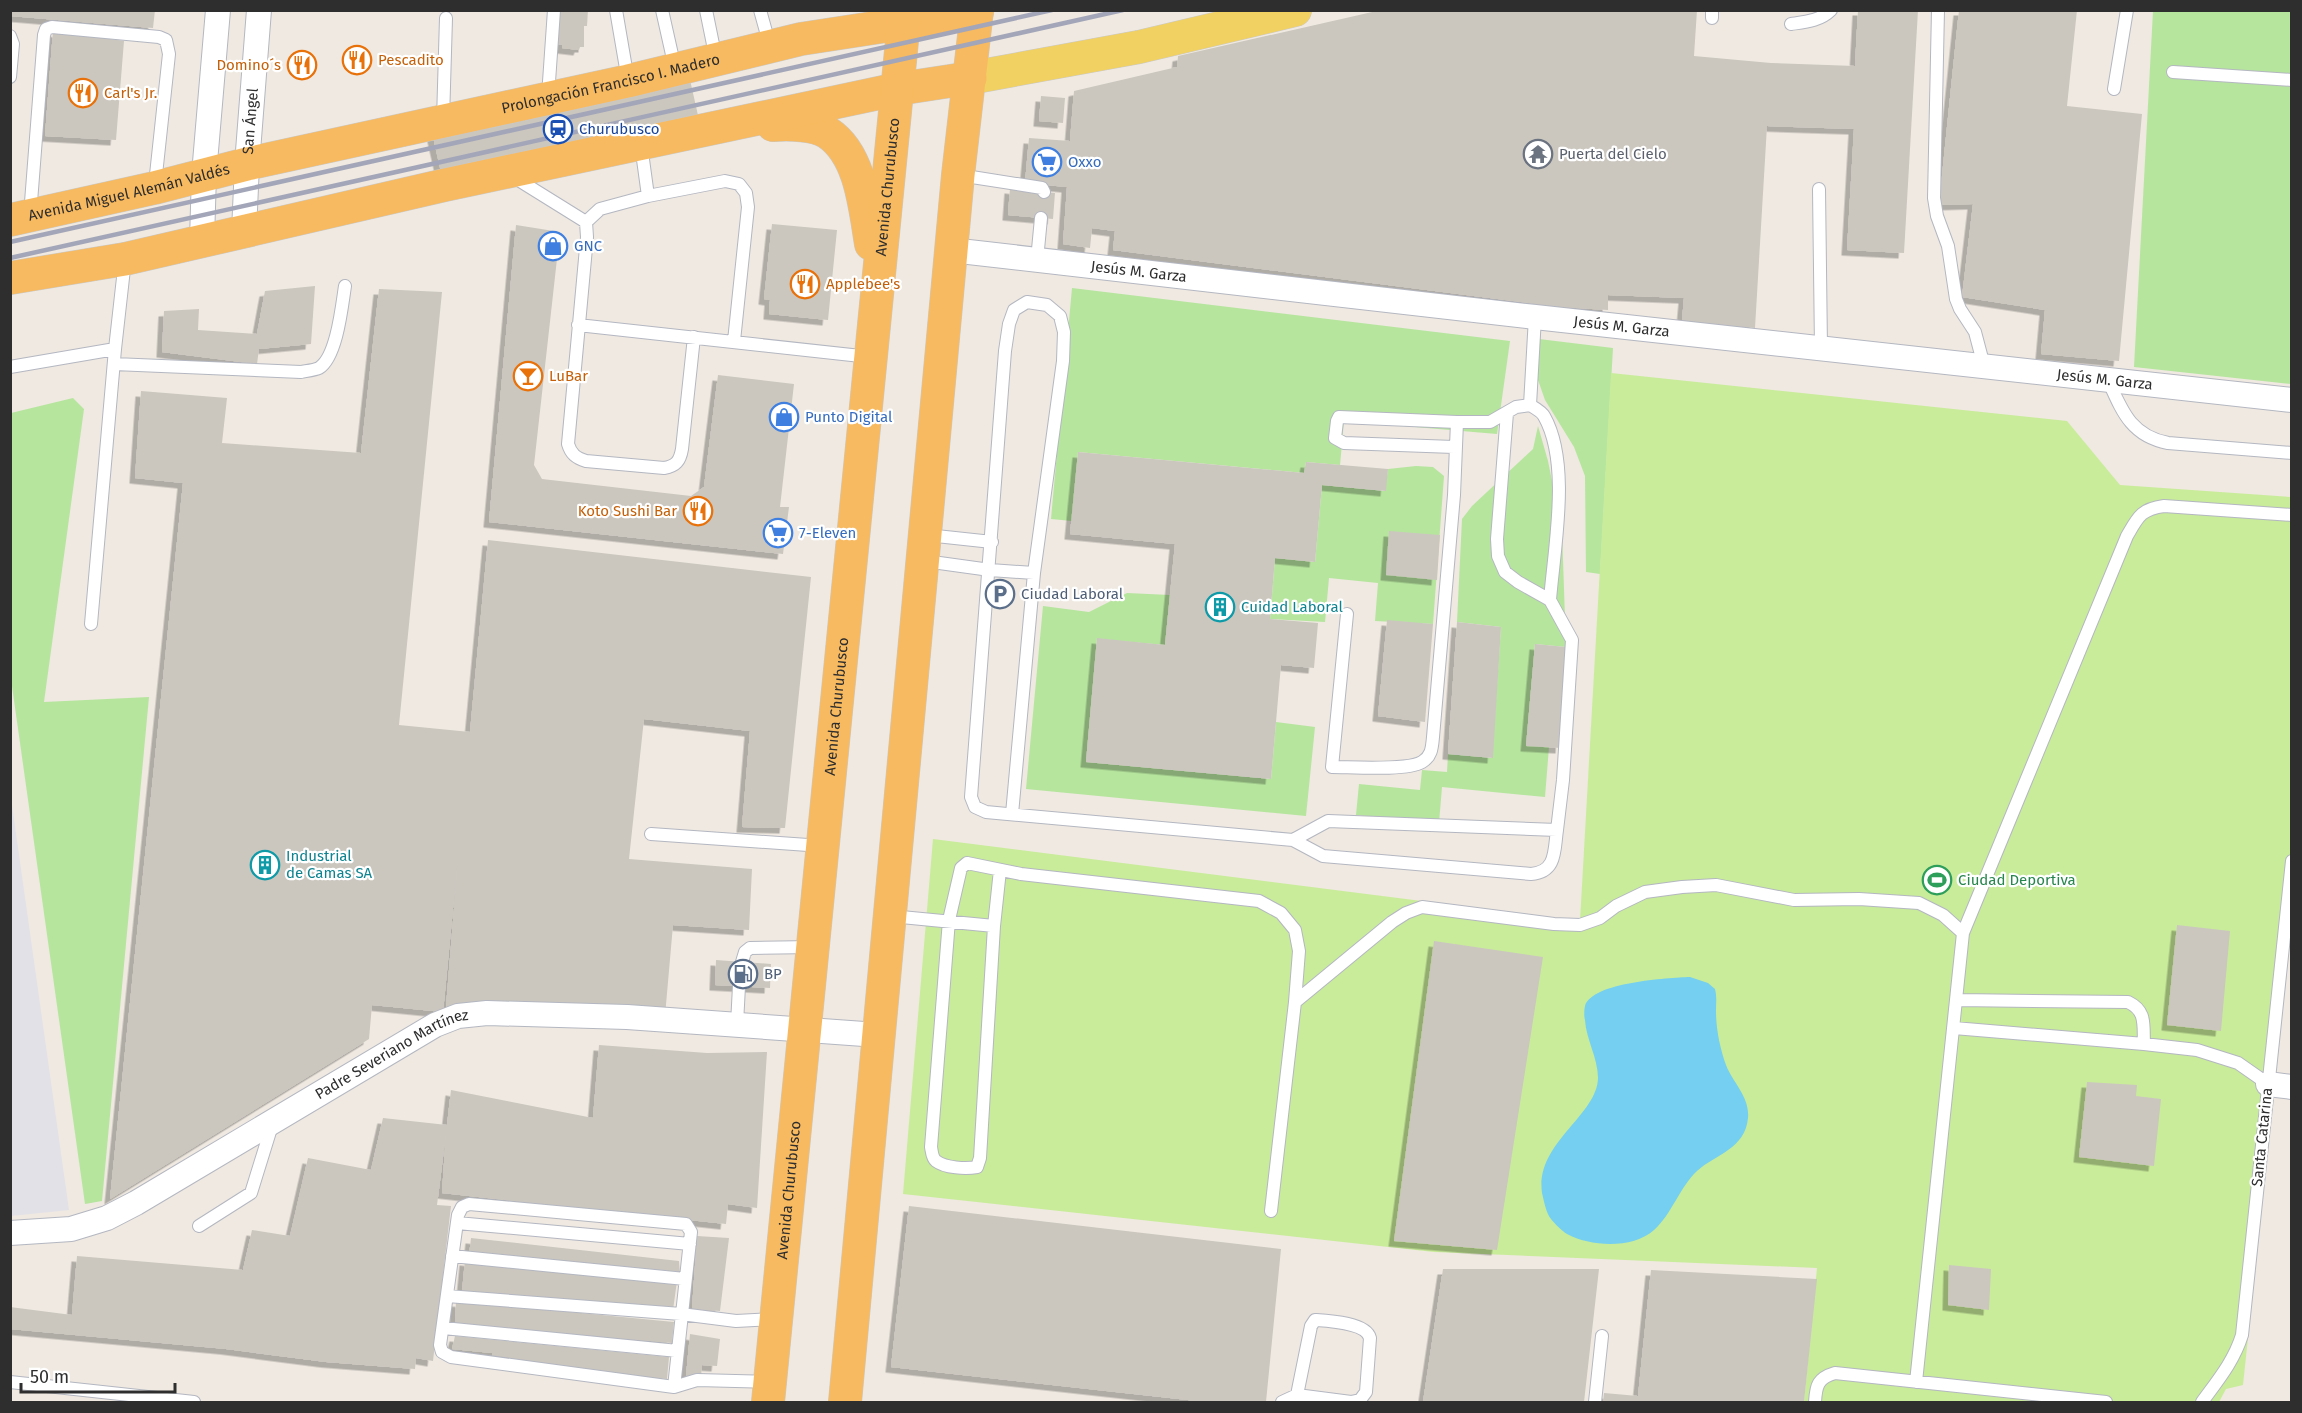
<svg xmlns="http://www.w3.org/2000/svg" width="2302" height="1413" viewBox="0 0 2302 1413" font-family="'Fira Sans',sans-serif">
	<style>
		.industrial { fill: #e3e1e8 }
		.green { fill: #b6e59e }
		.pitch { fill: #c9ec9a }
		.water { fill: #75cff0 }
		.building { fill: #cbc7bf; filter: url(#shadow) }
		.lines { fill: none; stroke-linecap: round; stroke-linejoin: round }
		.service-casing { stroke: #b4b7c1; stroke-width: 14 }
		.minor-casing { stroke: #b4b7c1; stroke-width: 26 }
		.primary-casing { stroke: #c9c9c9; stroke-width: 34 }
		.trunk-casing { stroke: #c9c9c9; stroke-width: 34 }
		.service { stroke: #fff; stroke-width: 12 }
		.minor { stroke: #fff; stroke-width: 24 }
		.primary { stroke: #f2d163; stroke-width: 33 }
		.trunk { stroke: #f8ba60; stroke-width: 33 }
		.rail { stroke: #a3a6b8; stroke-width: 4.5 }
		.labels { text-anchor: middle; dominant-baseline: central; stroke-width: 4.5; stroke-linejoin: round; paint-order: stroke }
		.food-label { font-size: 15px; fill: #c56008; stroke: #fff; text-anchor: start }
		.street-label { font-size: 15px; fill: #2e2e2e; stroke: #fff }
		.transit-label { font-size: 15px; fill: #164399; stroke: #fff; text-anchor: start }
		.worship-label { font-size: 15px; fill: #5b616d; stroke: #fff; text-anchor: start }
		.shop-label { font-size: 15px; fill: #366cbe; stroke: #fff; text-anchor: start }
		.service-label { font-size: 15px; fill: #4e5e75; stroke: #fff; text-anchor: start }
		.culture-label { font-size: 15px; fill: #0d838f; stroke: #fff; text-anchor: start }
		.leisure-label { font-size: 15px; fill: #27864d; stroke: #fff; text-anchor: start }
	</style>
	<defs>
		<filter id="shadow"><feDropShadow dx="-5.5" dy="5.5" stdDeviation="0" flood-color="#0004"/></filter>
	</defs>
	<rect width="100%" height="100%" fill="#efe9e1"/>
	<path class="industrial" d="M11,798L69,1210L11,1216H10Z"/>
	<path class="green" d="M2153,11H2291V384L2134,367Z
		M1072,288L1510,341L1497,434L1344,421L1340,465L1306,462L1304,473L1078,452L1072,521L1051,519Z
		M1539,339L1613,348L1600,574L1586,572L1585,476L1574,447L1545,400L1537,377Z
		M73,398L84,409L44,702L149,697L102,1201L85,1204L11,679V413Z
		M1538,426L1548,461L1562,531L1566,647L1535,644L1526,745L1549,747L1545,797L1442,787L1439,823L1356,815L1359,784L1420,790L1422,770L1447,772L1448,754L1492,758L1501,627L1457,622L1462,519L1472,506L1533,449Z
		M1416,466L1433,467L1444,476L1433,624L1375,621L1378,583L1329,578L1325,622L1270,619L1275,558L1315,562L1322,485L1385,491L1388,469Z
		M1127,593L1170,595L1165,645L1097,639L1086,762L1271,779L1276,722L1315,727L1306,816L1026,789L1043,606L1089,612Z"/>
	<path class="pitch" d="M1611,373L2067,421L2120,485L2291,497V933L2243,1385L2226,1389L2219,1402H1804L1817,1268L1434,1252L903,1194L933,839L1580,921Z"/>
	<path class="water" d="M1690,977L1708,983L1715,989C1717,997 1716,1003 1716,1011C1716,1029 1720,1048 1726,1065C1733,1083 1750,1097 1748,1118C1745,1149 1716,1154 1697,1171C1679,1188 1672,1214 1654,1230C1633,1249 1591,1247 1567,1234C1562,1231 1555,1224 1551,1219C1546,1213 1544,1201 1542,1193C1535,1143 1597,1116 1598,1078C1598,1058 1586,1039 1585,1020C1584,1017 1584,1010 1585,1006C1592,982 1668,978 1690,977Z"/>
	<path class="building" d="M10,10H155L153,28L10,16Z
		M559,10H588L587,26H584V47H580L579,50L562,48V45L556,44Z
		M1381,10H1697L1694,56L1771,63L1855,66L1858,10H1918L1904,253L1847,250L1854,129L1767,126L1755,328L1682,320L1684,298L1608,295V310L1560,307L1113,250L1115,231L1092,228L1090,248L1063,244L1067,187L1025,183L1029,138L1070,141L1074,91L1177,67L1178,56Z
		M1959,10H2077L2067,106L2142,114L2119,361L2041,354L2045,310L1962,297L1973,204L1939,205Z
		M53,31L124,41L116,140L45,136Z
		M686,62L702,133L445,190L429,119Z
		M1041,96L1065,98L1063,123L1039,121Z
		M1010,188L1055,193L1053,219L1008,215Z
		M772,224L837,230L828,320L769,314L770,300L764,299Z
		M516,225L560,232L534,465L542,479L691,496L704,487L718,375L794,384L780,507H789L783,554L489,522Z
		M315,286L311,344L259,349L257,364L162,352L164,311L199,309L198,330L257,334L265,291Z
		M379,289L442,292L399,725L470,732L488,540L811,577L785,828L742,827L750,731L644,719L629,859L752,869L749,930L673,925L665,1016L612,1011L446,1007L459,847L443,1012L372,1005L369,1039L110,1199L183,483L135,478L141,391L227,398L222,443L361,453Z
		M1078,452L1304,473L1306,462L1388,469L1386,491L1322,485L1315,562L1275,558L1270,619L1318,623L1314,668L1281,665L1271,779L1086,762L1097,638L1165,645L1175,544L1070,534Z
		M1389,531L1440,535L1437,580L1386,575Z
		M1387,620L1433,624L1425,722L1378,716Z
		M1457,622L1501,627L1493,758L1448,754Z
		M1535,644L1566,647L1561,748L1526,746Z
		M2177,925L2230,931L2221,1031L2167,1025Z
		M1434,941L1543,957L1497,1250L1394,1241Z
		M716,960L771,964L770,988L715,985Z
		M599,1045L707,1053L767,1052L757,1208L728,1204L726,1224L442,1193L446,1133L437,1205L451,1206L433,1361L416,1358L415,1369L326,1362L226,1349L10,1329V1307L72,1315L77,1256L243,1270L252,1230L290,1236L308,1158L371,1170L383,1118L447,1125L451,1090L593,1118Z
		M2087,1082L2137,1085L2136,1096L2161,1099L2154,1166L2079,1157Z
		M909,1206L1281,1249L1266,1402H1206L891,1367Z
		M697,1236L729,1238L720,1311L692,1309Z
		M471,1238L679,1261L680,1275L469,1256Z
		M465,1260L677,1281L673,1310L462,1292Z
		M1949,1265L1991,1269L1989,1310L1948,1305Z
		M1443,1269H1599L1584,1402H1423Z
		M1651,1270L1817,1279L1804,1402H1603L1604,1393L1638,1396Z
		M456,1301L674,1322L672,1343L455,1323Z
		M690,1334L720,1339L717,1366L702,1365L701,1377L686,1376Z
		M455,1336L669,1357L667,1379L492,1362V1353L452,1349Z"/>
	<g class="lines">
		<g class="service-casing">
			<path id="service" d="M616,10L628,80
				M662,10L675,68
				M706,10L716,59
				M760,10L770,46
				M1712,10V18
				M1938,10L1934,198L1937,216L1948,246L1956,299L1960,309L1975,332L1984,366
				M1791,24C1805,22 1820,21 1831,10
				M10,36L13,44L10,77
				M2173,72L2292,80
				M2114,89L2127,10
				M548,96L554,10
				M443,120L446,18
				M641,145L648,196
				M959,175L1042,188L1044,192
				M512,176L586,222
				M1819,189L1821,348
				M30,215L44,35L46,29L52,27L159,37L166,40L169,54L155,184
				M1037,260L1041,218
				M578,325L870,357
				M694,337L682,449C680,461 676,466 664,468L586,461C576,458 571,454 568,444L587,237L586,222L600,209L648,196L725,181L739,184L746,193L748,207L734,341
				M114,364L301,372C306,371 315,370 319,368C337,357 342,305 345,286
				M10,367L115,349
				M2108,380C2122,411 2131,436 2168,443L2292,453
				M1530,405C1535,408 1542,412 1544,416C1571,463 1554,548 1550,600
				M1507,413L1497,539L1498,556L1505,572L1518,582L1550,600L1572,640L1563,780L1557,830
				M1454,447L1344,443L1335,438L1337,421L1339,417L1457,422
				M927,535L992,542
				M925,561L990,570L1034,573
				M1347,614L1332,767C1351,767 1407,771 1422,762C1432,756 1432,747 1433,737L1454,495L1457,422H1490L1516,407L1530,405L1535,317
				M91,624L115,349L125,260
				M1012,814L1034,573L1063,361L1064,332L1060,316L1047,305L1027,302L1014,310L1009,324L1005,351L971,797L975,807L986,812L1293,840L1323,856L1531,874C1557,872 1554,850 1557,830L1328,821L1293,840
				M651,834L822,846
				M1000,870L994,926L980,1158L977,1167C966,1169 945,1168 936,1161C932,1158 932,1152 931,1147L949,920L961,868L967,863L1021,874L1259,901L1281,913L1295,930L1299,951L1295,1002L1271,1211
				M891,916L994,926
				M742,962L745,952L750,948L813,947
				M1957,1000L2128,1002C2147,1011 2143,1025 2144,1044
				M1295,1002L1392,922L1406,913L1422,907L1554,924L1580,925L1600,918L1616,906L1645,892L1682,887L1716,885L1794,900L1859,899L1919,903L1943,915L1963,933
				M737,1024L739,986
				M1954,1028L2144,1044L2197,1050L2238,1063L2268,1084
				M457,1223L690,1244
				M199,1226L251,1193L273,1122
				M452,1256L685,1279
				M447,1296L681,1314L736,1321L774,1319
				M443,1328L678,1351
				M10,1382L194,1402
				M1916,1382L1963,933L2127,536C2138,517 2141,509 2164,506L2292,515
				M674,1387L691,1232L686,1224L469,1204L462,1207L458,1215L440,1345L442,1352L451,1357L674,1387L697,1380L770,1382
				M1282,1402L1297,1395L1351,1402L1360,1400L1366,1392L1370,1338C1366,1323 1330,1321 1315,1320L1311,1326L1297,1395
				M1595,1402L1602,1336
				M1815,1402C1816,1385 1818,1378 1835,1373L2106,1402
				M2202,1402C2218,1380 2234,1361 2242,1335L2292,861"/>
		</g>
		<g class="minor-casing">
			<g id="minor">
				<path id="s1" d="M244,232L247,164L259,10"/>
				<path d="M202,240L204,174L218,10"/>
				<path id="s2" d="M951,250L1535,317L2292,400"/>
				<path d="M2268,1084L2292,1087"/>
				<path id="s3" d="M10,1233L71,1229L107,1218L136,1203L435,1025L458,1016L487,1013L627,1017L878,1035"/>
			</g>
		</g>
		<g class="primary-casing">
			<path id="primary" d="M970,78L1139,47L1295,10"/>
		</g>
		<g class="trunk-casing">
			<g id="trunk">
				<path d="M773,125C788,124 815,124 828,133C861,155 865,208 871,244"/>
				<path id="s4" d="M10,220L154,188L247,164L628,81L801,39L977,12"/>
				<path d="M10,278L125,259L445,185L898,89L970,78"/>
				<path id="s5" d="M768,1402L905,10"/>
				<path d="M845,1402L958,175L977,10"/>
			</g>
		</g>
		<use href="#service" class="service"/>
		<use href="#minor" class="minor"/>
		<use href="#primary" class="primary"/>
		<use href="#trunk" class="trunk"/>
		<path class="rail" d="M10,242L1052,10
			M10,258L1123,10"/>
	</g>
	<defs>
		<g id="restaurant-ring" transform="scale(1.5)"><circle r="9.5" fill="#fff" stroke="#e8710a" stroke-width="1.5"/><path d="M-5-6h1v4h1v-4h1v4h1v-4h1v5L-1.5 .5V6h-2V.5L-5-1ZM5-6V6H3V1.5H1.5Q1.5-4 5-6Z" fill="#e8710a"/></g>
		<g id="station-ring" transform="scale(1.5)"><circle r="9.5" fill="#fff" stroke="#1a4fb4" stroke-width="1.5"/><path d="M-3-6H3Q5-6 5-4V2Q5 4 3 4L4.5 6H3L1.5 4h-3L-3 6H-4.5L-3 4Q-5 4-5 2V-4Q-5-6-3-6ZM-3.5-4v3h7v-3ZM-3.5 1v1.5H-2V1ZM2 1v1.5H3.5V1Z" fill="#1a4fb4"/></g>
		<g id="temple-ring" transform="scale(1.5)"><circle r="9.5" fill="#fff" stroke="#6b7280" stroke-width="1.5"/><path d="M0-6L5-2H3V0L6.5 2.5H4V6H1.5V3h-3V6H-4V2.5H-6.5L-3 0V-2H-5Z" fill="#6b7280"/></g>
		<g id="supermarket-ring" transform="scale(1.5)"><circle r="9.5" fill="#fff" stroke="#3f7fe0" stroke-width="1.5"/><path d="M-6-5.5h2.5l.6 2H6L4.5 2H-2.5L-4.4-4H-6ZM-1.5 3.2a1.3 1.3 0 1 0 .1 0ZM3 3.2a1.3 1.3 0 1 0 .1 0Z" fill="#3f7fe0"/></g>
		<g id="shop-ring" transform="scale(1.5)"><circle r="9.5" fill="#fff" stroke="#3f7fe0" stroke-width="1.5"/><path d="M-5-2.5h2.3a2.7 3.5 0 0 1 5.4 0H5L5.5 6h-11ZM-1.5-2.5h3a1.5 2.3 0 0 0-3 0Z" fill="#3f7fe0"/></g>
		<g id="bar-ring" transform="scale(1.5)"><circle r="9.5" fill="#fff" stroke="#e8710a" stroke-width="1.5"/><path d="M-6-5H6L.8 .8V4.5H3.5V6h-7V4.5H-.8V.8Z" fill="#e8710a"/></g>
		<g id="parking-ring" transform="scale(1.5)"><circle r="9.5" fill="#fff" stroke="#5c6f8a" stroke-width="1.5"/><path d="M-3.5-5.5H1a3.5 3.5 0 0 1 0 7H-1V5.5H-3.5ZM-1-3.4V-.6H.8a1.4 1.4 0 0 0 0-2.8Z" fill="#5c6f8a"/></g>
		<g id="building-ring" transform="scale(1.5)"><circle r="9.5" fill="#fff" stroke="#0f9aa8" stroke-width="1.5"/><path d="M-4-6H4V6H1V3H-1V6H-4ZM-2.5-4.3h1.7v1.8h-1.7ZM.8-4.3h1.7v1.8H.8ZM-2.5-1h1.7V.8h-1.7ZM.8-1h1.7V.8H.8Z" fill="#0f9aa8"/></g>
		<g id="stadium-ring" transform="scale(1.5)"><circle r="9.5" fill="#fff" stroke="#2e9e5b" stroke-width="1.5"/><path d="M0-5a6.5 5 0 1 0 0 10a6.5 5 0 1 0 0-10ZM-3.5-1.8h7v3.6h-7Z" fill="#2e9e5b"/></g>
		<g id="fuel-ring" transform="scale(1.5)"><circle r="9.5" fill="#fff" stroke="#5c6f8a" stroke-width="1.5"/><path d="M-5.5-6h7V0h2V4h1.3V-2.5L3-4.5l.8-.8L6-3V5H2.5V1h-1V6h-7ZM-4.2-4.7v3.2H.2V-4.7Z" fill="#5c6f8a"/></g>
	</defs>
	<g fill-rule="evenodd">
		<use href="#restaurant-ring" x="357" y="60"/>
		<use href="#restaurant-ring" x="302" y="65"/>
		<use href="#restaurant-ring" x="83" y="93"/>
		<use href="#station-ring" x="558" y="129"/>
		<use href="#temple-ring" x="1538" y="154"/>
		<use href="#supermarket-ring" x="1047" y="162"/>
		<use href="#shop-ring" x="553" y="246"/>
		<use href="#restaurant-ring" x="805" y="284"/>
		<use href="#bar-ring" x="528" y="376"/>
		<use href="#shop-ring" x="784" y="417"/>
		<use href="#restaurant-ring" x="698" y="511"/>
		<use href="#supermarket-ring" x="778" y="533"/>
		<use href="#parking-ring" x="1000" y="594"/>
		<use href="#building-ring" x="1220" y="607"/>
		<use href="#building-ring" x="265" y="865"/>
		<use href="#stadium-ring" x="1937" y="880"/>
		<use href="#fuel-ring" x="743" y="974"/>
	</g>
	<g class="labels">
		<g class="food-label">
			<text x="378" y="60">Pescadito</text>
			<text x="281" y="65" text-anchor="end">Domino´s</text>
			<text x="104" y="93">Carl's Jr.</text>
			<text x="826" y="284">Applebee's</text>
			<text x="549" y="376">LuBar</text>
			<text x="677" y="511" text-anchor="end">Koto Sushi Bar</text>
		</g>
		<g class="street-label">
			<text stroke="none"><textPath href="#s4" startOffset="616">Prolongación Francisco I. Madero</textPath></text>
			<text stroke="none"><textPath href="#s1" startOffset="111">San Ángel</textPath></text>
			<text stroke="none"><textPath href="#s5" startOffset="1221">Avenida Churubusco</textPath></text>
			<text stroke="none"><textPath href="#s4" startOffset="122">Avenida Miguel Alemán Valdés</textPath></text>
			<text stroke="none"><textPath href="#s2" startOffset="189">Jesús M. Garza</textPath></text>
			<text stroke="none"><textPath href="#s2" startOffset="675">Jesús M. Garza</textPath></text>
			<text stroke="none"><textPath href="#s2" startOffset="1161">Jesús M. Garza</textPath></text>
			<text stroke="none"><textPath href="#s5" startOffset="699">Avenida Churubusco</textPath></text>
			<text stroke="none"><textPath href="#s3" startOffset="428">Padre Severiano Martínez</textPath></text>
			<text transform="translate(2262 1137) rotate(-84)">Santa Catarina</text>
			<text stroke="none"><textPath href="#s5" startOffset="213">Avenida Churubusco</textPath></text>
		</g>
		<g class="transit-label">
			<text x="579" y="129">Churubusco</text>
		</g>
		<g class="worship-label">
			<text x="1559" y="154">Puerta del Cielo</text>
		</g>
		<g class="shop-label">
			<text x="1068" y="162">Oxxo</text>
			<text x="574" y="246">GNC</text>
			<text x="805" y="417">Punto Digital</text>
			<text x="799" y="533">7-Eleven</text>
		</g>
		<g class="service-label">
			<text x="1021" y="594">Ciudad Laboral</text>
			<text x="764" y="974">BP</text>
		</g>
		<g class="culture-label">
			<text x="1241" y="607">Cuidad Laboral</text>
			<text x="286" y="856">Industrial<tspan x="286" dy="17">de Camas SA</tspan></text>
		</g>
		<g class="leisure-label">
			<text x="1958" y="880">Ciudad Deportiva</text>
		</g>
	</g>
	<rect width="2302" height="1413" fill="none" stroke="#2e2e2e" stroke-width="24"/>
	<path d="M21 1383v9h154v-9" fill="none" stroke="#2e2e2e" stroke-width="3"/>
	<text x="30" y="1383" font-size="18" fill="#2e2e2e" stroke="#ffffff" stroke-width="4.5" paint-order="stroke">50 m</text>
</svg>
